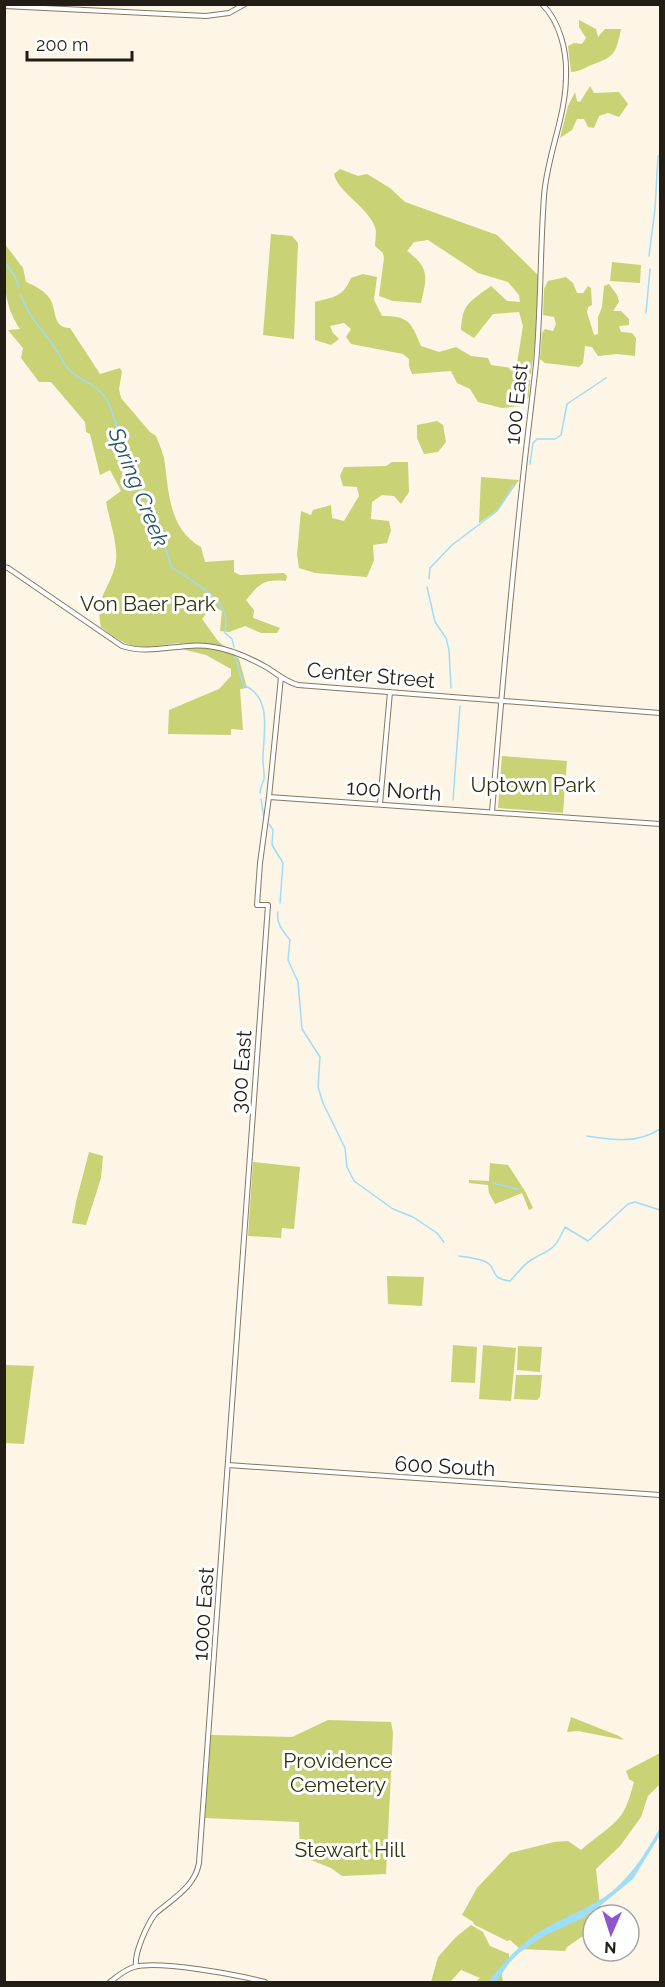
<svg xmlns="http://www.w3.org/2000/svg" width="665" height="1987" viewBox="0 0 665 1987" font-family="Raleway,sans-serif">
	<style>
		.green { fill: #c9d275 }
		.water { fill: #9fddf9 }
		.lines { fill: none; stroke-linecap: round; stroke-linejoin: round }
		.stream { stroke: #9fddf9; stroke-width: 1.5 }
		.tertiary-casing { stroke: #857862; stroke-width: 6 }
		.tertiary { stroke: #fff; stroke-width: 4 }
		.labels { text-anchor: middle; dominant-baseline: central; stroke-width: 6; stroke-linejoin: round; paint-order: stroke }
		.street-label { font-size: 21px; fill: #231e15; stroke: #fff }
		.park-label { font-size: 21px; fill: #31340a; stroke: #fff }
		.water-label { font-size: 22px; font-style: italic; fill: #235367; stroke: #fff }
	</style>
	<rect width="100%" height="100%" fill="#fdf5e6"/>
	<path class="green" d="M579,20L596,29L598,37L605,29H621C615,57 614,56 589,66C583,69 577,72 571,72L568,46L574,43L582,44L586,38L579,27Z
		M590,86L594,93L619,92L628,104L619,117L608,113L599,116L594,128L588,127L584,119H577L572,130L560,138L568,106L575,92L577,101L580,102Z
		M340,169L358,176L367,174L390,188L405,202L497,235L538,275L540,285L539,312L531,374H528L517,363L523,326L519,312L493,314L474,338L461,330C462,303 471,301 491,286L507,301L520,302L519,295L508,282L478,273L428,240L414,242L407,251C430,268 427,277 421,303L393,301L379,296L384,258L383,253L375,246C375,241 377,232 375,227C368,207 337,191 334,174Z
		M271,234L292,236L298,243L294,339L263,335Z
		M4,243L23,268L26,282C35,286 44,290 50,299C57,310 52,328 70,328L100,374L120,368L122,372L119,389L121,398L150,432L156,436C159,443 162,451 164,458C169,490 168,529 201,547L205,562L234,560V572L240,575L284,573L287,576L286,581C264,579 260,583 246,600L254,610L253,618L280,628L277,633H261L245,626L229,632L220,631L222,611L212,606L202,619L218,641L239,659L247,688L240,689L243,730L231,729V735L168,734L169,710L219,689L231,676V669L206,655L181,649L179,643C140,648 134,653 101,627C94,596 112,587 116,561C118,545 109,518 106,502L121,491L110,470L100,475L90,434L86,432L85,422L51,382H39L21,358L23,348L8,330L20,329C1,301 5,275 4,243Z
		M612,262L641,265L640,283L610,281Z
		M363,274L377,277L374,300L382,316C409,316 411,322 421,346L439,352L456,347L471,356L488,358L491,365L511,368L530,380L529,397L521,406L502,408L478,402L470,389L457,383L451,371L412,374L409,366V359L403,354L351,344L346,337L351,329L344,323L330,326L333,333L339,339L331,345L315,340V302C334,297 343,297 351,278Z
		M566,277L573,283L577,293H583L588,286L591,288L592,305L588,307L587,312L594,335L598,334V317L602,307L604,286L609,284L617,295L619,302L613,311H621L629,319V325L619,326L621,332L632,333L636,338L635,356L617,354L598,356L592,347L585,346L583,363L579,367L545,363L540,359L542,333L545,329L553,331L556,324L554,317L543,315L544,289L548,281Z
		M437,421L443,425L446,442L438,452L424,454L417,438V425Z
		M392,462H408L409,492L401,504L394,496L382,495L372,502L371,519L389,521L391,530L387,543L373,545L374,560L367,577L315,573L299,568L297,555L301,511L311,515L313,510L331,505L332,518L344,521L359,496L357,487L343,486L340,476L344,467L386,466Z
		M481,477L519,480L499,509L479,523Z
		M502,756L567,761L563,813L498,808Z
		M89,1152L103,1156L101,1178L86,1225L72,1223L76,1202Z
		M253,1162L300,1167L294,1229L282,1228L281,1238L248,1236Z
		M490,1163L508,1165L525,1191L533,1208L529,1210L522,1193L495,1204L489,1193L488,1185L469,1183V1180L489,1181Z
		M387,1276L424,1277L422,1306L388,1304Z
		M453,1345L477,1347L475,1383L451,1382Z
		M483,1345L516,1348L511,1401L479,1399Z
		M518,1346L542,1347L540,1372L517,1370Z
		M4,1365L34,1366L24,1444L5,1443Z
		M516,1375H542L540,1397L537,1400L514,1399Z
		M571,1717L619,1736L624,1740L578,1731L567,1732Z
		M328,1720L391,1722L393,1733L386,1874L342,1876L331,1868L308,1859L300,1860L299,1822L205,1818L211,1735L292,1737Z
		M660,1753V1784L648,1796L641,1817L620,1846L596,1869L601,1915H593V1929L567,1947L565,1951L520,1949L510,1940L507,1941L475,1925L472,1921L462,1915L477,1888L510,1853L554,1842L568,1841L581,1850C593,1839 614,1826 622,1814C628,1805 631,1792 634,1782L629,1779L626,1771Z
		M471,1925L483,1932L490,1946L509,1954V1961L501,1970L503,1982H476L480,1978L461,1970L450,1982H431L438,1957L456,1937Z"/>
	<path class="water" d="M660,1828V1835L633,1879L600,1906L581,1919L544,1936L519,1953L510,1962L496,1982H488C506,1960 523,1940 549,1926C571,1914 602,1903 620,1884C636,1869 649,1847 660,1828Z"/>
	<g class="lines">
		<path class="stream" d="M649,256L655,209L658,156L660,155
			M4,261L15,277L19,287
			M21,295C29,319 43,329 55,348C61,357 64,367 74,374C84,382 99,386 106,399C118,420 120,446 128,468C132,481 143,490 147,499C148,504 147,508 149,513C156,531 168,547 171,567C187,578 218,594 225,614C227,619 226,627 225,633L232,639L234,647
			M646,313L650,269
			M530,464L533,443L537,439H555L561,435L567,404L606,378
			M429,579L430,568L452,545L497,511L514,484
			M427,587L435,622L446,638L449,650L451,688
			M235,656L243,685C272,696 264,730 263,756C262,763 265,772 264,779C262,785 260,788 260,793
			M261,799L264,818
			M453,800L460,706
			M269,824L273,830L272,845L283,863L280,903
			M278,912C276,924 283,931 290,940L288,960L298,982L302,1029L320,1057L318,1087L323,1103L345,1148L347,1167L354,1181L393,1209L413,1217L437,1233L444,1242
			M587,1136C613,1140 637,1144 660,1129
			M492,1183L518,1189
			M459,1256C467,1257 476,1258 484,1261C499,1267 487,1278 510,1281C517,1274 523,1265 531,1260C552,1247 553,1253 565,1227L588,1241L628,1204L635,1202L660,1210"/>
		<g class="tertiary-casing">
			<path id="tertiary" d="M4,6L206,16L229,13L245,4
				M4,567L8,568L122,646C152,656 183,641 214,647C232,650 250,658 266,667C276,673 286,682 298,685L660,713
				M269,797L660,824
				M380,804L390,692
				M492,812C501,700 511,588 523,477C527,439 532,401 536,364C541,308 540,252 544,196C547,155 566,117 566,76C567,51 560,22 542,4
				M228,1465L660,1495
				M136,1966C134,1953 147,1925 155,1914C172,1899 195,1887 199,1863L268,905H257L260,863L269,797L281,677
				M110,1982C118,1976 124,1970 134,1967C159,1960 238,1975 265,1982"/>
		</g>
		<use href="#tertiary" class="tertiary"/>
	</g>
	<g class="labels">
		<g class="street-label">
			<text transform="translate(516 404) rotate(-84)">100 East</text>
			<text transform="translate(371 675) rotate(5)">Center Street</text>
			<text transform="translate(394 790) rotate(4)">100 North</text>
			<text transform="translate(241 1072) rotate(-86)">300 East</text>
			<text transform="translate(445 1466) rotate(3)">600 South</text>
			<text transform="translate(203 1614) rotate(-86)">1000 East</text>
		</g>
		<g class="park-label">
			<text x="148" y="603">Von Baer Park</text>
			<text x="533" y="784">Uptown Park</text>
			<text x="338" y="1760">Providence<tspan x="338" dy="24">Cemetery</tspan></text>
			<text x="350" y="1849">Stewart Hill</text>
		</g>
		<g class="water-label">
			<text transform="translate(139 487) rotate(68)">Spring Creek</text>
		</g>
	</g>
	<rect width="665" height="1987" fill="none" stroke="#231e15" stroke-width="12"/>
	<g transform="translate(611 1933) rotate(183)"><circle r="28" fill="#ffffff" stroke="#a7a5a1" stroke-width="1.5"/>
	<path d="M0-4.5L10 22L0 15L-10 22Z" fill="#9056cd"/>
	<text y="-9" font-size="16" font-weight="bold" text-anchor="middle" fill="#231e15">N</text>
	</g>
	<path d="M27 51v9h105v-9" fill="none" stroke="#231e15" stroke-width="3"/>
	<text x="36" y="51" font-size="18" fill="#231e15" stroke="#ffffff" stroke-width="4.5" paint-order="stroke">200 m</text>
</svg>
